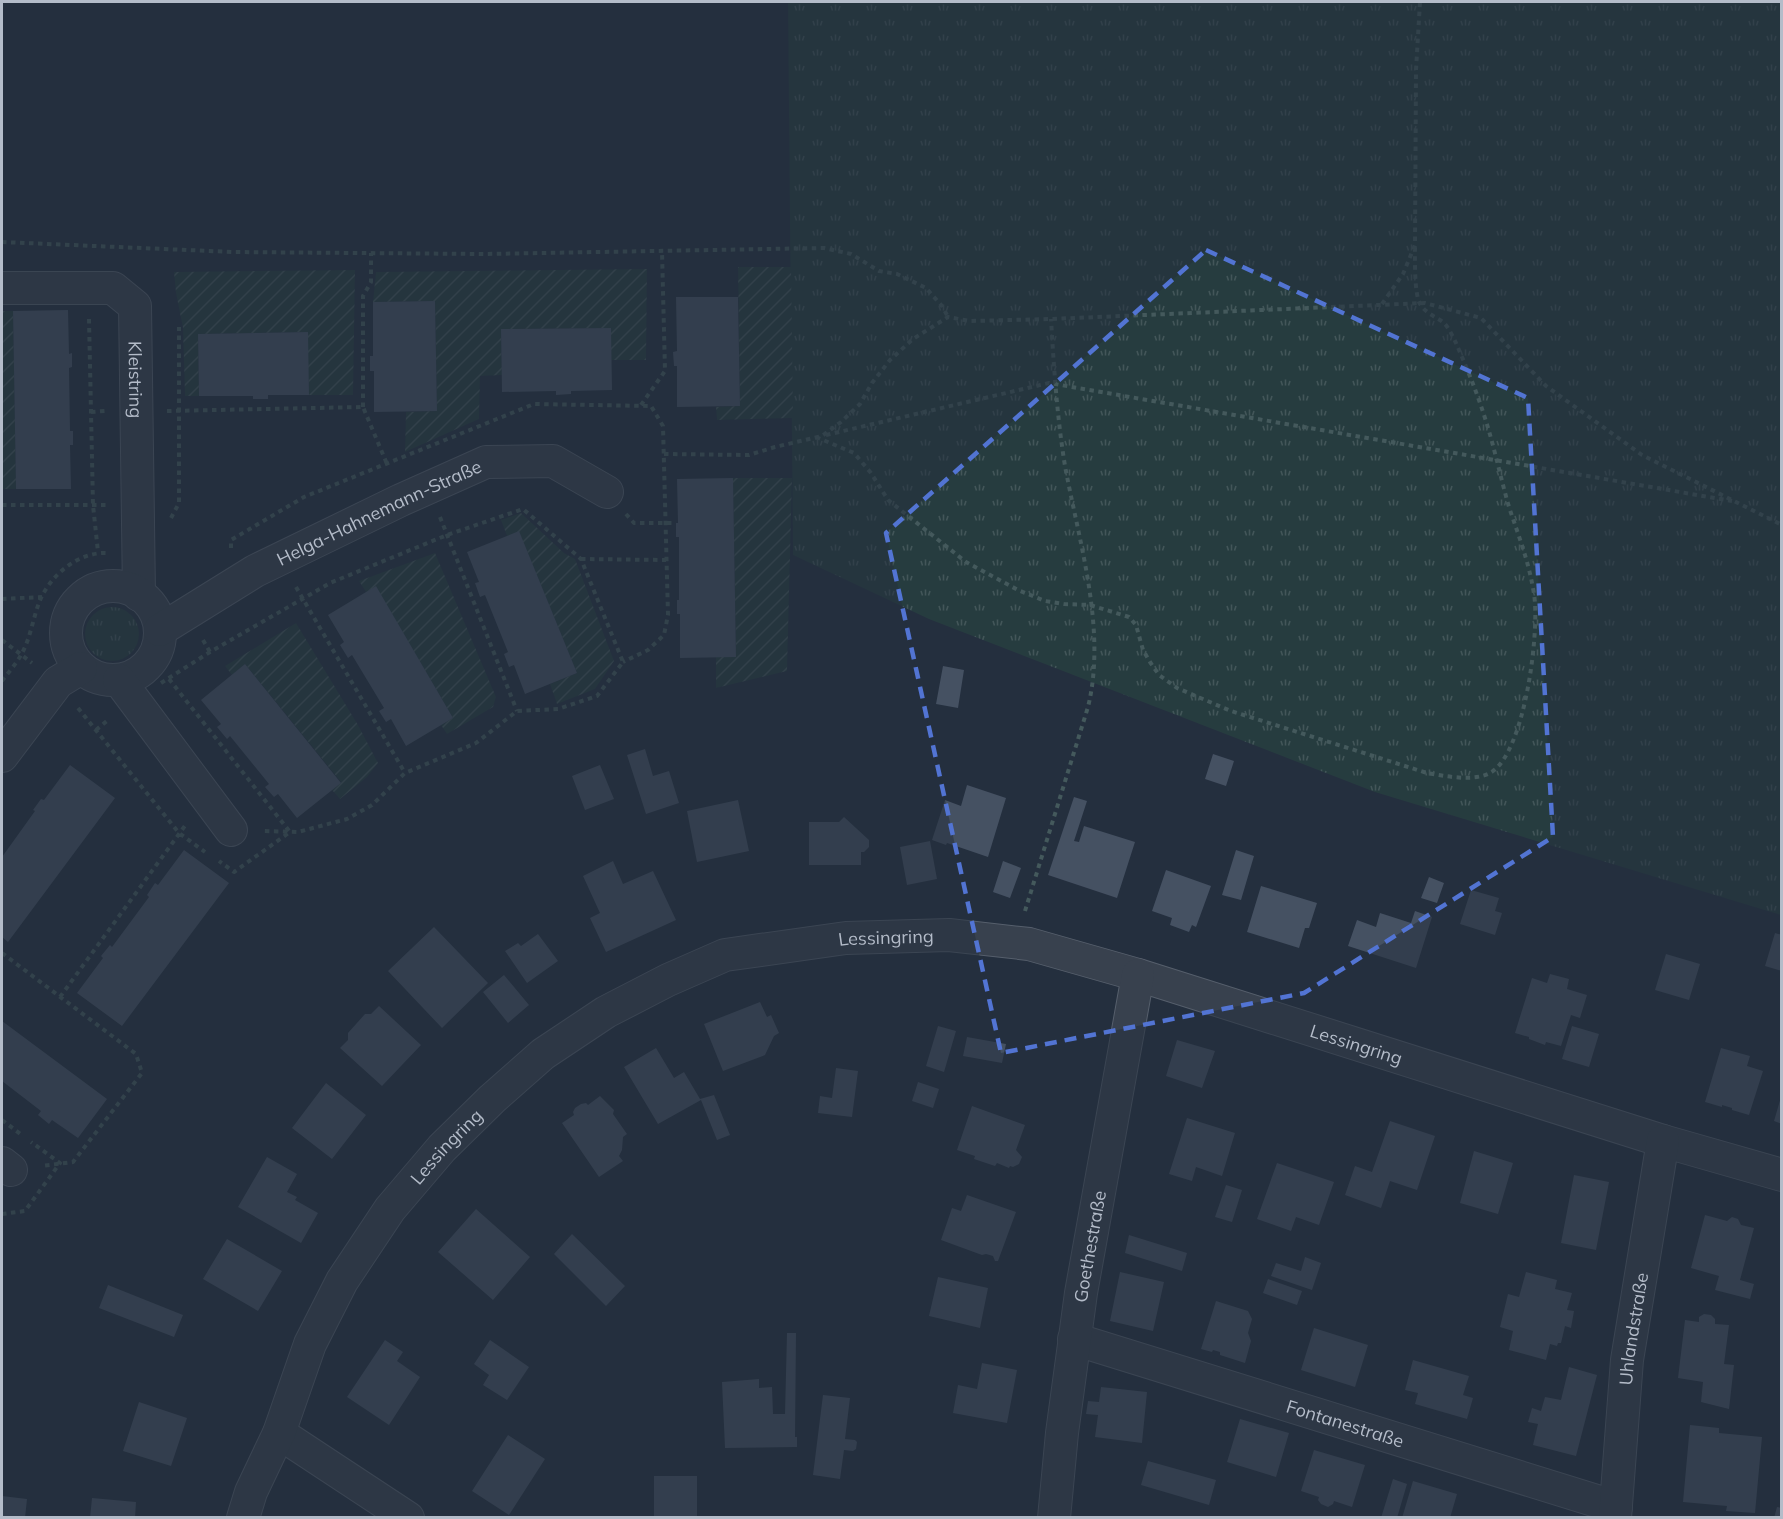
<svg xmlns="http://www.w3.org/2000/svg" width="1783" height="1519" viewBox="0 0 1783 1519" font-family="Mulish,sans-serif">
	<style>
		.grass { fill: url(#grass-tufts) }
		.garden { fill: url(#garden-furrows) }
		.building { fill: #455162 }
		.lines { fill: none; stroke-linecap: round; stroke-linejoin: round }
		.street-casing { stroke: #565f6c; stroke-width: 34 }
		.path { stroke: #44595c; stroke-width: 4; stroke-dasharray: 4.5 4.5; stroke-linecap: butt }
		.street { stroke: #38414e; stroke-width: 32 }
		.marked { fill: none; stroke: #5274d3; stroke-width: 4.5; stroke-dasharray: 12 8; stroke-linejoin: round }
		.labels { text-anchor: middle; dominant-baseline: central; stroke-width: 6; stroke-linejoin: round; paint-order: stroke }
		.street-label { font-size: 18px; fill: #b4bcc9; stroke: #1d2633 }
	</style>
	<defs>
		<pattern id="grass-tufts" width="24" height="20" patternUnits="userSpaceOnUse" patternTransform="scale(1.5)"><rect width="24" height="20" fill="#263c3f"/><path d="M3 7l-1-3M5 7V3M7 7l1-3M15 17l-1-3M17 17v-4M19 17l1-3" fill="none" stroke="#435659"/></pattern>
		<pattern id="garden-furrows" width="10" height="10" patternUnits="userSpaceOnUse" patternTransform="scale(1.5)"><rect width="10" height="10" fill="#263c3f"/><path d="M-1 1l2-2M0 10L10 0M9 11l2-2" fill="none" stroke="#435659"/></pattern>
	</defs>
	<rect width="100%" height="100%" fill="#242f3e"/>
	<path class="grass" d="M788,2H1781V915L1375,792L929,619L793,555Z
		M85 634a27 27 0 1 1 54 0a27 27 0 1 1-54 0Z"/>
	<path class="garden" d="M738,267H791L793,418L717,420L716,407L740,406Z
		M647,269L646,360H611V328L501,329L502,375L480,376L479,419L405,452L406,412L437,411L435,301L373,302L376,272Z
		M355,270L353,395H309L307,332L198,334L199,396H185L183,328L176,293L174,272Z
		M2,311H13L16,489H2Z
		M733,478H792L787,671L716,688V657L736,656Z
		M521,513L564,553L575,559L614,661L595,689L557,704L550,684L577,673L519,532L507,536L501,520Z
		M435,553L496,697L493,707L447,734L441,725L453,718L376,587L366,592L359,581Z
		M296,623L358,725L378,763L367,777L340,799L332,790L341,782L245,664L232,675L225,666Z"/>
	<path class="building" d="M676,297H738L740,406L677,407V366H674L673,352L677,351Z
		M435,301L437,411L374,412V371H370V356H373V302Z
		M68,310L69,354L72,353V367L69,368L70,431H73V445H70L71,489H16L13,311Z
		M611,328L612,390L571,391V394L556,395V391L502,392L501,329Z
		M308,332L309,395H268V399H253V396H199L198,334Z
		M733,478L736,657L680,658V614H677V600H679V537H676V523H678L677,479Z
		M519,531L577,673L525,694L514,665L509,667L504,654L508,652L485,595L480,597L475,583L479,582L467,552Z
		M376,586L453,718L406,746L391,719L386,722L379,711L384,708L352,655L348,658L340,645L344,642L328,615Z
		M245,664L341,783L297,818L278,794L274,797L265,787L269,784L230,736L227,739L217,727L221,724L201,700Z
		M943,666L964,670L958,708L936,704Z
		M645,749L653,776L669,771L679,803L646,814L627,755Z
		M1213,754L1234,761L1226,786L1205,779Z
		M70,765L115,798L8,942L2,937V857L35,811L33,810L41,799L44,800Z
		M600,765L614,799L585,810L572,776Z
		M967,785L1006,798L988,857L947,843L946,845L932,840L945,800L961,806Z
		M1074,797L1087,801L1074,841L1079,842L1084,826L1135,842L1117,898L1048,875Z
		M738,800L749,851L697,862L687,811Z
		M844,817L869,840V847L864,852H861V865H809V822H839Z
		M930,841L937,879L907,885L900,847Z
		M184,850L229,883L122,1026L77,993L103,958L101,956L110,945L112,947L149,897L147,895L155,883L158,885Z
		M1236,850L1254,856L1241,900L1222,895Z
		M613,861L623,884L653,871L676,920L606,952L590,918L600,913L583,876Z
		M1003,861L1021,868L1010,898L993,892Z
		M1166,870L1211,886L1196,927L1192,925L1189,932L1170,925L1172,918L1152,911Z
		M1429,877L1444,883L1437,903L1421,898Z
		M1261,886L1317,903L1309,928H1305L1299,948L1247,932Z
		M1471,890L1499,898L1495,911L1502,913L1495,935L1460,924Z
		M1415,911L1432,917L1416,968L1348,946L1357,920L1376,927L1380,913L1411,923Z
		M434,927L488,983L442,1028L388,971Z
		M1775,933L1782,935V971L1765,966Z
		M538,934L558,961L527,983L505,951L518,943L521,946Z
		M1666,954L1700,964L1689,1000L1655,990Z
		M1550,974L1569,979L1567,989L1587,995L1580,1018L1571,1015L1561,1046L1546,1042L1545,1045L1529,1039V1037L1515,1033L1532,978L1547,983Z
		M504,975L529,1005L508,1023L483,992Z
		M760,1002L767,1017L771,1015L779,1033L774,1036L765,1055L723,1071L704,1024Z
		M379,1006L421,1045L382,1086L340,1048L348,1040V1033L365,1014H371Z
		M2,1021L107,1099L78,1138L52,1120L49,1124L38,1115L41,1111L2,1081Z
		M938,1026L956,1031L944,1072L926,1066Z
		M1572,1026L1599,1034L1589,1067L1562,1059Z
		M967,1037L1006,1044L1002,1063L963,1056Z
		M1177,1040L1215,1051L1202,1088L1166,1076Z
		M656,1048L674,1078L684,1072L700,1099L714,1095L730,1135L717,1140L701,1100L658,1124L624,1067Z
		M1721,1048L1750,1056L1747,1066L1763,1071L1749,1115L1732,1110V1108L1722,1105V1107L1705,1102Z
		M836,1068L858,1071L852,1117L818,1113L820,1096L832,1098Z
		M918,1082L939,1089L933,1108L912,1101Z
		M326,1083L366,1115L332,1159L292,1128Z
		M600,1096L614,1110L613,1114L627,1134L623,1137L622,1150L619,1156L623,1161L599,1177L562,1123L574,1115L573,1112L575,1108L581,1104L586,1103L588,1105Z
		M1781,1097H1782V1124L1774,1121Z
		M972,1106L1025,1125L1016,1150L1022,1157L1019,1164L1013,1167L1010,1166L1009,1168L997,1163L995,1166L974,1159L975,1156L957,1150Z
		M1187,1118L1235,1133L1222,1176L1196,1167L1192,1181L1169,1174Z
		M1390,1121L1435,1136L1417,1190L1390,1181L1381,1208L1345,1195L1355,1166L1372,1172Z
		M1474,1151L1513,1163L1498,1214L1460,1203Z
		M267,1157L297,1174L287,1192L297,1197L295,1200L318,1213L301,1243L238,1207Z
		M1277,1163L1334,1182L1319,1225L1296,1217L1291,1231L1257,1219Z
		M1574,1175L1609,1182L1596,1250L1561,1243Z
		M1226,1185L1242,1190L1232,1222L1215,1217Z
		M967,1195L1016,1212L998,1261H995L993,1256L986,1254L982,1255L941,1240L952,1208L961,1211Z
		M476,1209L530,1257L493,1300L438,1252Z
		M1705,1215L1727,1221L1732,1217L1738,1219L1741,1225L1754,1228L1740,1280L1754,1284L1750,1299L1715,1290L1719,1276L1691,1268Z
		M572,1234L625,1286L606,1306L554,1254Z
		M1129,1235L1187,1253L1182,1271L1125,1253Z
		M227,1239L282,1271L258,1311L203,1279Z
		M1305,1257L1321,1263L1312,1290L1271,1276L1276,1263L1301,1271Z
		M1120,1272L1164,1282L1153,1331L1110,1321Z
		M1526,1272L1557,1280L1555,1289L1572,1293L1567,1310L1574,1311L1571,1328L1565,1326L1561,1343H1558L1557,1346L1550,1344L1546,1360L1509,1350L1513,1331L1500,1327L1508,1294L1519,1297Z
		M938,1277L988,1288L980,1328L929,1316Z
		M1268,1279L1302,1291L1297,1305L1263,1293Z
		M108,1285L183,1315L174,1337L99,1308Z
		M1216,1301L1248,1311L1252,1319L1248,1333L1251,1341L1245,1363L1220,1355V1352L1213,1350L1212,1352L1201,1349Z
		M1704,1314L1711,1315L1715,1319V1324L1729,1325L1724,1364L1734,1365L1729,1409L1701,1402L1703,1382L1678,1378L1685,1320L1699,1322V1317Z
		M1314,1328L1368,1345L1355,1387L1301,1370Z
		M787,1333H796L795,1437H797V1447L725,1448L722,1382L759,1379V1388L772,1387L773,1414H785Z
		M385,1340L403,1352L397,1361L420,1377L389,1425L347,1397Z
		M490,1340L529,1367L507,1400L483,1385L489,1375L474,1364Z
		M1413,1360L1469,1376L1463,1395L1473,1398L1467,1419L1415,1404L1418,1393L1405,1390Z
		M982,1363L1017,1370L1007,1423L953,1413L958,1385L977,1389Z
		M1569,1367L1597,1375L1576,1456L1533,1445L1538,1424L1528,1422L1532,1408L1541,1411L1545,1397L1561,1400Z
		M1101,1387L1147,1392L1142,1443L1095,1437L1098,1415L1086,1414L1088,1401L1099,1402Z
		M823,1395L850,1398L845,1439L855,1440L857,1442L856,1449L853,1451L844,1450L840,1479L813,1475Z
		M139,1402L187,1418L171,1466L123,1451Z
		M1240,1419L1289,1433L1276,1477L1227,1462Z
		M1690,1425L1719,1428V1433L1762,1437L1755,1513L1726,1511L1727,1506L1683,1502Z
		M508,1435L545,1459L509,1515L472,1491Z
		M1314,1450L1365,1465L1352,1507L1334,1501L1333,1504L1328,1507L1321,1504L1318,1500L1319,1497L1301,1491Z
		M1148,1461L1216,1480L1209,1505L1141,1485Z
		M654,1476H697V1518H654Z
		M1393,1479L1407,1484L1397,1518H1381Z
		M1413,1481L1457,1494L1450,1518H1402Z
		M2,1496L27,1499L25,1518H2Z
		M92,1498L136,1502L135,1518H90Z
		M1777,1507L1782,1508V1518H1774Z"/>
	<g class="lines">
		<g class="street-casing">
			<g id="street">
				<path id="s1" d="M2,288H113L135,306L139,595"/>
				<circle cx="113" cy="633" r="47"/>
				<path id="s2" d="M160,630L255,571L401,500L486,462L553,461L607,492"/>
				<path d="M119,680L231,830"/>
				<path d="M2,756L58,682L81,668"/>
				<path d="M2,1163L11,1170"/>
				<path id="s3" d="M1074,1339L1616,1507"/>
				<path d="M279,1433L408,1518"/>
				<path id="s4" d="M243,1518L251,1492L279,1433L310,1344L342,1281L390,1209L442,1148L492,1099L543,1054L606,1012L668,980L725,955L846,938L949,935L1029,944L1138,975L1663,1141L1782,1175"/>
				<path id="s5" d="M1054,1518L1062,1433L1081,1293L1138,975"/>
				<path id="s6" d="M1615,1518L1627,1360L1663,1141"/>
			</g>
		</g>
		<path class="path" d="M2,242L233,252L485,254L824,248L851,254L879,271L897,274L926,288L942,306L948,317
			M1382,304L1403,274L1415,245L1416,70L1420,2
			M89,319L93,505L98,552
			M641,405L665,371L662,251
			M363,407V296L371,282V253
			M167,411L363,407L387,464
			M91,412L105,411
			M826,435L1049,383L1732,501
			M816,437L854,453L871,473L888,500L966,562L1018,590L1045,601L1064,604L1090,605L1129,617L1136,625L1143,650L1150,662L1159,675L1177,688L1231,711L1427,773C1445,776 1473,782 1490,773C1525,754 1540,631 1534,594C1529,562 1519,537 1509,507C1500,476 1494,445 1484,415C1476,390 1466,366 1456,343C1453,337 1449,328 1444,323C1437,317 1426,314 1420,304C1414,293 1415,258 1415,245
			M664,454L749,455L775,447L822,436L841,422L860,404L872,383L890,360L913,339L948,317L970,321L1051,319L1425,303L1481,318L1546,386L1642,455L1782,525
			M2,505H108
			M626,514L634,523H676
			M440,517L517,711
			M171,518L179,503V327
			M231,548V540L304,497L534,404L651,406L663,426L668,615L664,635L648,650L623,662
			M581,559L666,560
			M296,587L405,773
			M2,599L42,597
			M2,640L32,663
			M203,640L210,652
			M169,679L290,832L234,872L219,861
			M2,681C8,673 16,664 21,655C31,638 33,616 41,598C53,573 79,552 107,553
			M161,683L210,652L330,583L447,535L523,509L581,559L623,662L597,696L558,709L517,711L476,743L405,773L372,805L347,819L298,832L262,831
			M78,708L179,833L205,852
			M96,730L108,720
			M1025,911L1088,707C1107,630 1079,542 1065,466C1057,417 1054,369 1051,319
			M2,953L136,1054L142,1073L73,1162L41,1166
			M60,997L187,823
			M2,1120L23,1136
			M2,1214L25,1211L60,1163L31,1142"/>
		<use href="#street" class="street"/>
	</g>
	<path d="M0 0H1783V1519H0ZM1206,250L1528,398L1553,837L1304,993L1001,1053L886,533Z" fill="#242f3e" fill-opacity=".55" fill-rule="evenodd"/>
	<path class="marked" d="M1206,250L1528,398L1553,837L1304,993L1001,1053L886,533Z"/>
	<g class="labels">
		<g class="street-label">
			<text stroke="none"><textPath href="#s1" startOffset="213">Kleistring</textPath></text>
			<text stroke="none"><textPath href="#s2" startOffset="249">Helga-Hahnemann-Straße</textPath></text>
			<text stroke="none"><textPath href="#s4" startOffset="932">Lessingring</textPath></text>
			<text stroke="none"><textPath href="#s4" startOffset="1418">Lessingring</textPath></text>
			<text stroke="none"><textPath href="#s4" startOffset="428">Lessingring</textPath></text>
			<text stroke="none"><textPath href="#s5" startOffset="274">Goethestraße</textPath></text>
			<text stroke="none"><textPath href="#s6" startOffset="190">Uhlandstraße</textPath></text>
			<text stroke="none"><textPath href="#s3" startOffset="284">Fontanestraße</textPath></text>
		</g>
	</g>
	<rect width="1783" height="1519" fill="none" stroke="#b4bcc9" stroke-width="6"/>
</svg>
